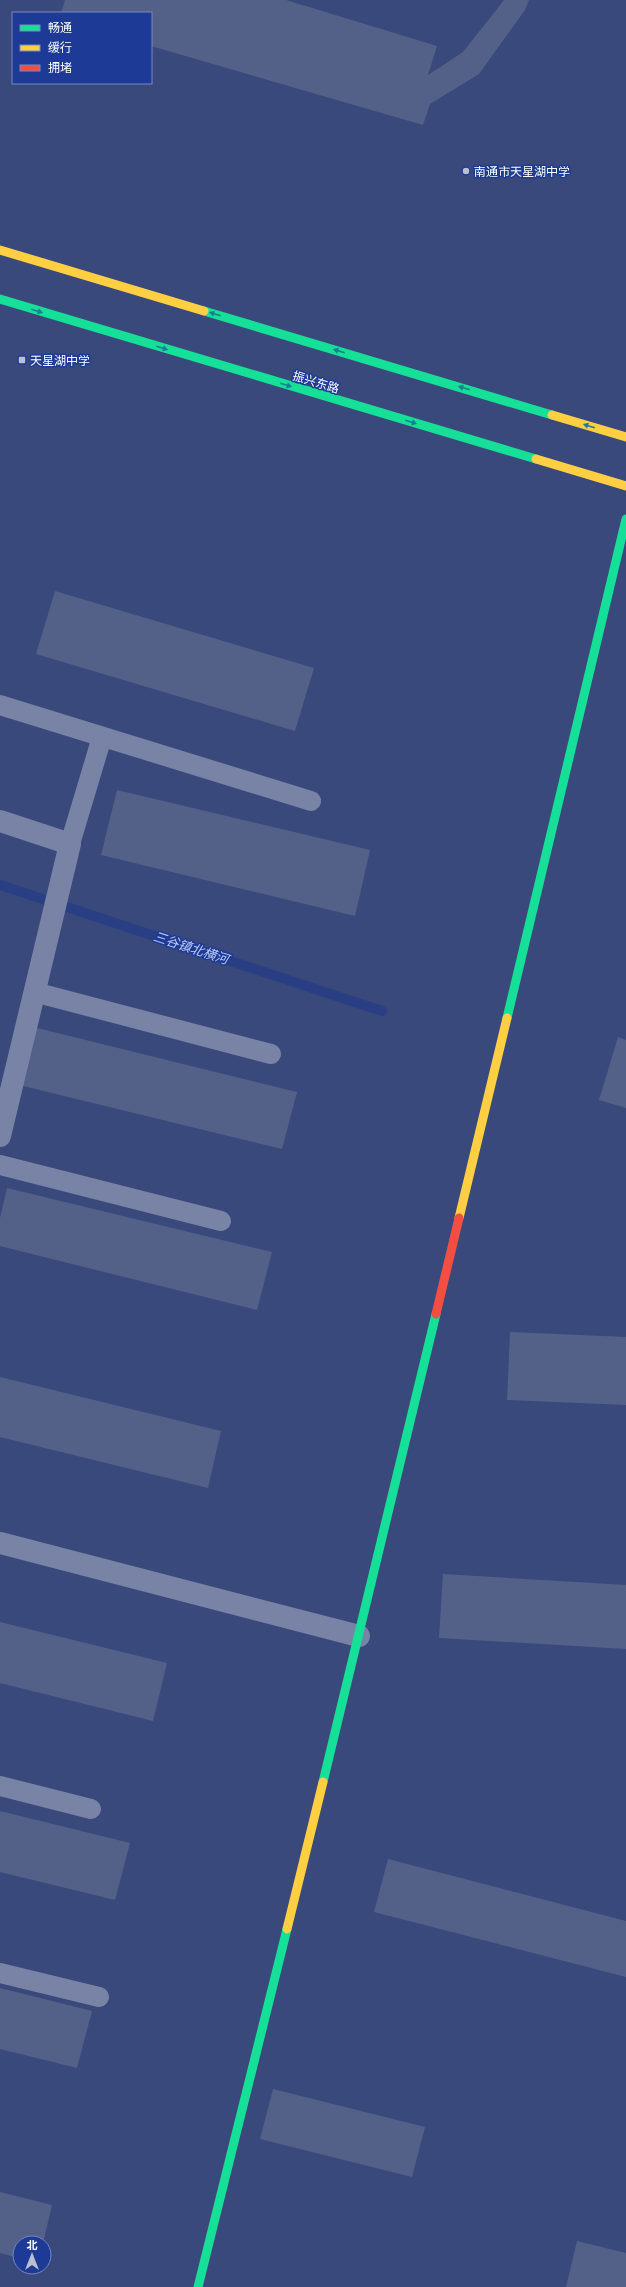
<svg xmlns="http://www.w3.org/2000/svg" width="626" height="2287" viewBox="0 0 626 2287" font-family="'PT Sans Narrow','Noto Sans SC',sans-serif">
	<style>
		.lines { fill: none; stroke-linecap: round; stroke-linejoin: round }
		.stream { stroke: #2a3f83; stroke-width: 10 }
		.building { fill: #536189 }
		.lane { stroke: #7883a6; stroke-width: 20 }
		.street { stroke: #7883a6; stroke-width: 22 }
		.fast { stroke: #16e098; stroke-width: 9 }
		.slow { stroke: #ffcf43; stroke-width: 9 }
		.jam { stroke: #f24e42; stroke-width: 9 }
		.oneway { fill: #1a7c97 }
		.poi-dot { fill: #babfd1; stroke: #1d3a97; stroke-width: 1.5 }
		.labels { text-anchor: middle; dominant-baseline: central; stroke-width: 3; stroke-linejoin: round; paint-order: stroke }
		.poi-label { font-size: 12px; fill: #fff; stroke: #1d3a97; text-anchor: start }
		.street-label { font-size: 12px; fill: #fff; stroke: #1d3a97 }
		.water-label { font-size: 13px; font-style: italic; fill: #becdf6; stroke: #1d3a97 }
	</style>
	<rect width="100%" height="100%" fill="#39497b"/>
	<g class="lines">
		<path class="stream" d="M0,885L382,1011"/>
	</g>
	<path class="building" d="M65,0H286L437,46L428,75L463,52L504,0H529L525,10L479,74L430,104L423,125L151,46V13H61Z
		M55,591L314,668L295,731L36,654Z
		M117,790L370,850L355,916L101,855Z
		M33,1027L297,1092L282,1149L19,1085Z
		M618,1037L626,1040V1108L599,1100Z
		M7,1188L272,1252L257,1310L0,1246V1218Z
		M510,1332L626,1337V1405L507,1400Z
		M0,1377L221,1431L208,1488L0,1437Z
		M443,1574L626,1585V1649L439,1638Z
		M0,1622L167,1663L153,1721L0,1683Z
		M0,1811L130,1843L115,1900L0,1872Z
		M388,1859L626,1921V1977L374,1912Z
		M0,1988L92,2011L77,2068L0,2049Z
		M273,2089L425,2127L412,2177L260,2139Z
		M0,2192L52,2205L43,2243H20V2258L0,2253Z
		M577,2241L626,2253V2287H566Z"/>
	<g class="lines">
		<path class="lane" d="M0,705L311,801
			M70,844L102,737
			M34,992L271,1054
			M0,1165L221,1221
			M0,1786L91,1809
			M0,1973L99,1997"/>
		<path class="street" d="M0,821L70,844L0,1136
			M0,1543L359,1636"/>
		<path class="fast" d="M0,299L536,459
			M204,311L552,415
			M507,1018L626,519
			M323,1782L436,1314
			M198,2287L287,1929"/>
		<path class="slow" d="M0,250L204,311
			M552,415L626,437
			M536,459L626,486
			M459,1218L507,1018
			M287,1929L323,1782"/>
		<path class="jam" d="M436,1314L459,1218"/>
	</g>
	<defs><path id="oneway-solid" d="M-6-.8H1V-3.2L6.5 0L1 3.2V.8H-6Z"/></defs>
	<g class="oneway">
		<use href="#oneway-solid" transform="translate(37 311) rotate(17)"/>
		<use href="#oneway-solid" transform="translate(215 314) rotate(-163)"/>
		<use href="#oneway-solid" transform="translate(162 348) rotate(17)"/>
		<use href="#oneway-solid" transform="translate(339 351) rotate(-163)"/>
		<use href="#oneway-solid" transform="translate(286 385) rotate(17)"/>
		<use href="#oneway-solid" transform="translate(464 388) rotate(-163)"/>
		<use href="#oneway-solid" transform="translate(411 422) rotate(17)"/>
		<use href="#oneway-solid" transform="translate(589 426) rotate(-163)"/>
	</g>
	<g class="poi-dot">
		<circle cx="466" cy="171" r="4"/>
		<rect x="18" y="356" width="8" height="8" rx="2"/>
	</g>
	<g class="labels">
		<g class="poi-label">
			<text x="474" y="171">南通市天星湖中学</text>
			<text x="30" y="360">天星湖中学</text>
		</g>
		<g class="street-label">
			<text transform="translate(316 382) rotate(17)">振兴东路</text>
		</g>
		<g class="water-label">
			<text transform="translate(191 948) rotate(18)">三谷镇北横河</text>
		</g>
	</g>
	<rect x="12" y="12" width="140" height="72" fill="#1d3a97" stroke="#7789c1"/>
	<rect x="20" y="25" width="20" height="6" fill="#16e098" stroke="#7789c1"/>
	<text x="48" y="32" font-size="12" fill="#ffffff">畅通</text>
	<rect x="20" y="45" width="20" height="6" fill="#ffcf43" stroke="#7789c1"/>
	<text x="48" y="52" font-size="12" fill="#ffffff">缓行</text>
	<rect x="20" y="65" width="20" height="6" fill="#f24e42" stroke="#7789c1"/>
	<text x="48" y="72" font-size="12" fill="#ffffff">拥堵</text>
	<g transform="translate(32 2255)"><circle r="19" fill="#1d3a97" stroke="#7789c1"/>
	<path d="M0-3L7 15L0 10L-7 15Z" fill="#babfd1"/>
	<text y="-6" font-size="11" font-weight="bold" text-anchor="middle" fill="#ffffff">北</text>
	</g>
</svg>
